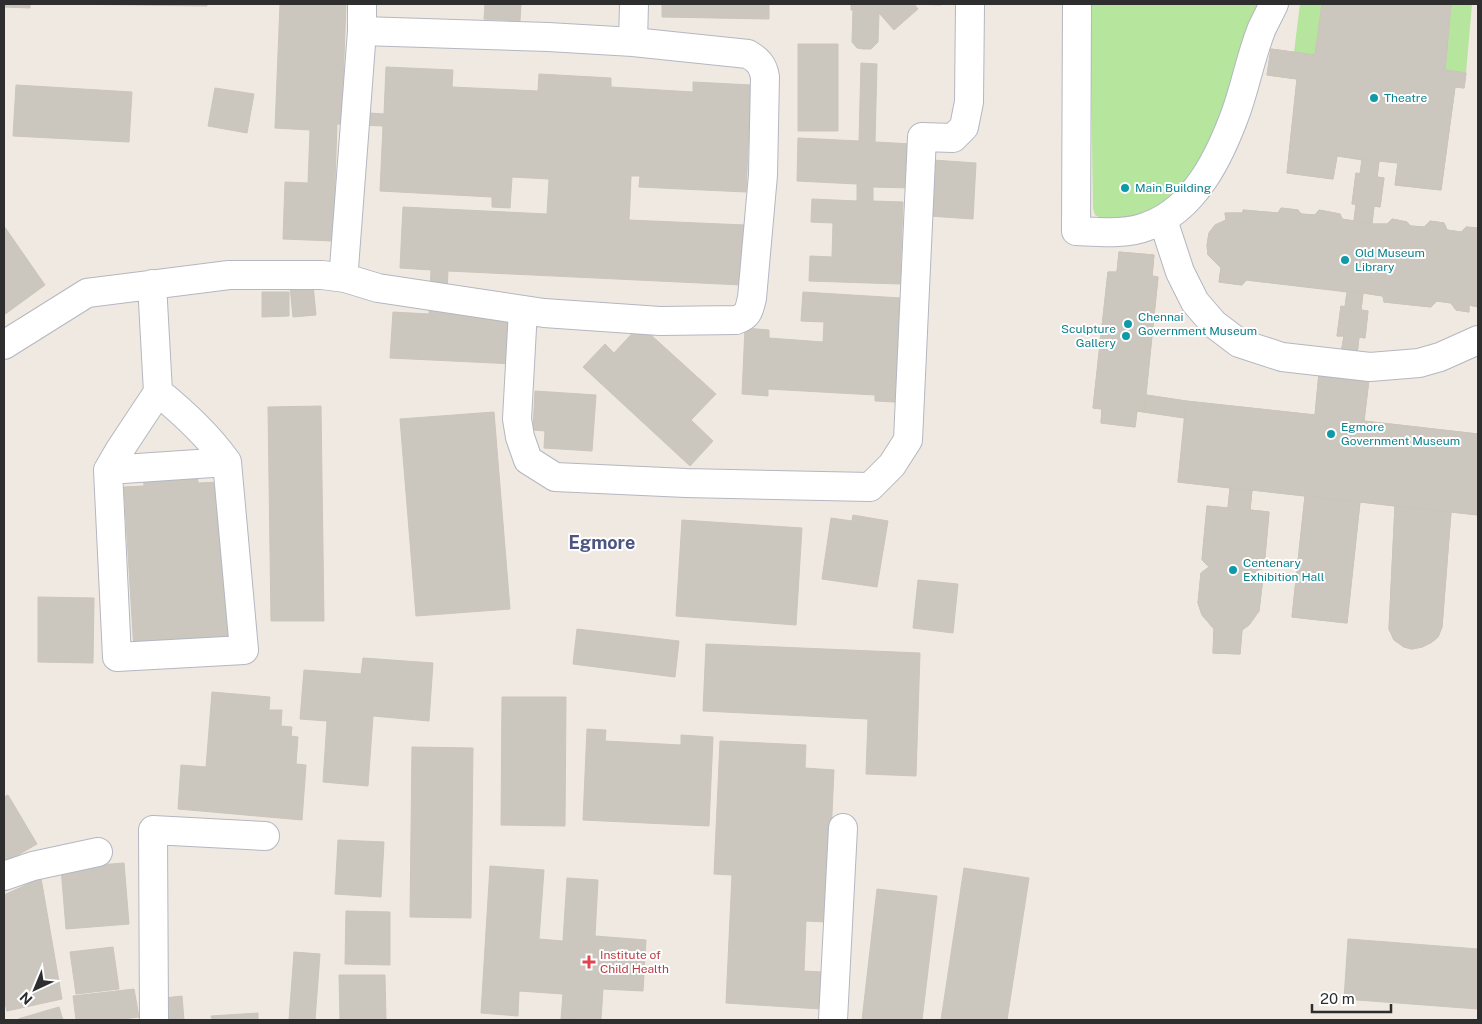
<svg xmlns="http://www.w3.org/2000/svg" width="1482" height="1024" viewBox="0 0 1482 1024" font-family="'Public Sans',sans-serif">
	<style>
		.green { fill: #b6e59e }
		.building { fill: #cbc7bf; stroke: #cbc5ba }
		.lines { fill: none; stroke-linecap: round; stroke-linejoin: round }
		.minor-casing { stroke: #b4b7c1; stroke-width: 30 }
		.minor { stroke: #fff; stroke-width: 28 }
		.culture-dot { fill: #0f9aa8; stroke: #fff; stroke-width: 2 }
		.health-dot { fill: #e0444e; stroke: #fff; stroke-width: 2 }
		.labels { text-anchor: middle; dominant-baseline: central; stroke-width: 4; stroke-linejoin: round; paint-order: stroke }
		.culture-label { font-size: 12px; fill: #0d838f; stroke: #fff; text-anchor: start }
		.health-label { font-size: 12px; fill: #be3a42; stroke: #fff; text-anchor: start }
		.district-label { font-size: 18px; font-weight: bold; fill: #4d5680; stroke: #fff }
	</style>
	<rect width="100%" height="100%" fill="#efe9e1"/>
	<path class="green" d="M1090,4H1263L1216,130L1199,171L1156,211L1125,220H1105L1095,215L1093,208Z
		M1300,4H1322L1315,55L1294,52Z
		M1451,4H1472L1466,73L1445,70Z"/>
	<path class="building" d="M4,4H30V8L4,7Z
		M62,4H207V6Z
		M280,4H346L342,111L384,114L386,67L453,70L452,87L538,91L539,74L611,78V87L693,92V82L751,85L746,192L639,187L640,176H631L630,201L629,220L745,225L742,285L448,271L446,313L516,316L514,364L390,358L393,312L429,314L431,270L400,268L403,207L547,214L549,179L512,177L510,208L492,207V197L380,191L383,126L337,124L333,241L283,239L285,182L308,183L310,130L275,128Z
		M485,4H521L520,21L484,19Z
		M662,4H769V19L662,17Z
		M851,4H941V5L914,4L918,9L894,30L879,13L878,42L871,49H863L857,48L852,42L853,10H851Z
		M1322,4H1451L1445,70L1466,73L1464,88L1455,87L1441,190L1395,185L1398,163L1337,156L1333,179L1287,173L1297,79L1267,75L1271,49L1315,55Z
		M1322,4H1451L1445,70L1466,73L1464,88L1455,87L1441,190L1395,185L1398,163L1379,161L1377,177L1384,178L1380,207L1374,206L1372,224H1387L1392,219L1407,222L1411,226L1424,227L1430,221L1444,223L1447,230L1461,232L1466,227L1478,228V307L1469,305V312L1456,310L1451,303L1437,301L1431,307L1384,302L1383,296L1363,293L1361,310L1368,311L1365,338L1359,337L1357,355L1369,379L1364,421L1478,434V515L1451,512L1442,627L1438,637L1432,642L1422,647L1412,649L1404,647L1394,640L1389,629L1395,506L1360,502L1347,623L1292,617L1305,496L1252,490L1250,510L1269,512L1264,568L1256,571L1263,577L1259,611L1249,625L1242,630L1240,654L1213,653L1214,629L1202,615L1198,603L1201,573L1209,567L1202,560L1207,506L1228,508L1230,488L1178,482L1185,418L1137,411L1135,427L1101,423L1102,409L1093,408L1108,272H1117L1119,252L1154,255L1152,276L1158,277L1146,395L1186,401L1315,415L1319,373L1341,353L1344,336H1337L1341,306L1345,307L1347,292L1246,280L1242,285L1219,282L1221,268L1208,255L1207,245L1209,233L1215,225L1226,220L1225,213H1243V210L1278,213L1281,208L1298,210L1301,214L1315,215L1319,210L1340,214L1342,219L1354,221L1356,204H1352L1356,173L1360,174L1362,160L1337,156L1333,179L1287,173L1297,79L1267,75L1271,49L1315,55Z
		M798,44H838V131H798Z
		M861,63L877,64L875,142L913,144L911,188L873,187V201L903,202L900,284L809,281L810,256L832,257L833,223L811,222L812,199L857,201V184L797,181L798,138L859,141Z
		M16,85L132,92L129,142L13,136Z
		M215,88L254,94L247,133L208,126Z
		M933,160L976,163L973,219L929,216Z
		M1362,160L1379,161L1377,177L1384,178L1380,207L1374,206L1372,224L1354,221L1356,204H1352L1356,173L1360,174Z
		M1281,208L1298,210L1301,214L1315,215L1319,210L1340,214L1342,219L1372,224H1387L1392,219L1407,222L1411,226L1424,227L1430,221L1444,223L1447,230L1461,232L1466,227L1478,228V307L1469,305V312L1456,310L1451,303L1437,301L1431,307L1384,302L1383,296L1363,293L1246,280L1242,285L1219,282L1221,268L1208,255L1207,245L1209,233L1215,225L1226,220L1225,213H1243V210L1278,213Z
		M4,226L45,285L4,315Z
		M1119,252L1154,255L1152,276L1158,277L1144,412L1137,411L1135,427L1101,423L1102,409L1093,408L1108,272H1117Z
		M313,285L316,315L293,317L290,287Z
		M262,292H289V316L262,317Z
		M803,292L901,298L895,402L875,401V395L768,389V396L742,394L745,328L769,330V338L823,342L824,322L801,321Z
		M1347,292L1363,293L1361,310L1368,311L1365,338L1359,337L1357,355L1341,353L1344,336H1337L1341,306L1345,307Z
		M640,325L716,394L691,420L713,441L690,466L583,367L605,344L614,353Z
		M1319,373L1369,379L1364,421L1478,434V515L1178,482L1186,401L1315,415Z
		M535,391L596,395L592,451L544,448L545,431L533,430Z
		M1146,395L1186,401L1185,418L1144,412Z
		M321,406L324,621H271L268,407Z
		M494,412L510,609L416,616L400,419Z
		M197,469L198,483L220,482L230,645L134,651L124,487L144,486L143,472Z
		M1230,488L1252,490L1250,510L1269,512L1264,568L1256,571L1263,577L1259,611L1249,625L1242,630L1240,654L1213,653L1214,629L1202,615L1198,603L1201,573L1209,567L1202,560L1207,506L1228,508Z
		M1305,496L1360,502L1347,623L1292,617Z
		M1395,506L1451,512L1442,627L1438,637L1432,642L1422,647L1412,649L1404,647L1394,640L1389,629Z
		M853,515L888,521L877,587L822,579L831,518L852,521Z
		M682,520L802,528L796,625L676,616Z
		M918,580L958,584L953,633L913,628Z
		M38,597L94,598L93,663L38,662Z
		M577,629L679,641L675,677L573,664Z
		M706,644L920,653L916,776L866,774L868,719L703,711Z
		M363,658L433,663L429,721L373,716L368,786L323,782L327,721L300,719L304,670L361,674Z
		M212,692L270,697L269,710H282L281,726L292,727L291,736L298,737L296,764L306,765L302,820L178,809L181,765L206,767Z
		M502,697H566L565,826L501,825Z
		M587,729L606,730L605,741L681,745V735L713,737L709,826L583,820Z
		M720,741L806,745L805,768L834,770L827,922L806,921L804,971L822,972L821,1009L726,1003L732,875L714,874Z
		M412,747L473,748L471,918L410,917Z
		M8,795L37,844L4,863V797Z
		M338,840L384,842L381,897L335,894Z
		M124,863L129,924L66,929L61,868Z
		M490,866L544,870L539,939L563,941L567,878L598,880L595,936L646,940L643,991L603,989L601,1020L561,1019L563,994L519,991L518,1016L481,1013Z
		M964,868L1029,878L1007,1020H941Z
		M41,878L62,999L7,1011L4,1000V895Z
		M877,889L937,896L922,1020H862Z
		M346,911L390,912V965L345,964Z
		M1348,939L1478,949V1009L1344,999Z
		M113,947L119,989L76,994L70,952Z
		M294,952L320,954L315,1020H289Z
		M339,975H385L386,1020H340Z
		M134,989L139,1017L113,1020H76L73,996Z
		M182,996L184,1020H166L164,998Z
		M59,1007L63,1020H18V1019Z
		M258,1013V1020H212L211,1016Z"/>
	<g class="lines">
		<g class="minor-casing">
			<path id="minor" d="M1077,4L1076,231C1100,232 1126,235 1148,226C1195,209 1220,156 1236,112C1246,84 1251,55 1262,28C1266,20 1270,12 1274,4
				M633,42L634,4
				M1163,220L1180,272L1195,302L1214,324L1239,343L1282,357L1370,367L1419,363L1440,357L1478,340
				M345,278L378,288L544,313L660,321L736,320C749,316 749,310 752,298L763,175L765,77C763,65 758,60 748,54L633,42L548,37L362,31
				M152,284L158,392L119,451L108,470L117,657L244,650L227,462C207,434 184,413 158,392
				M523,310L517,419L520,437L528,460L555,477L686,483L870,487L892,465L908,440L922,137L953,138L964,127L969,102L970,4
				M4,345L87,293L229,275H322L345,278L344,268L362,31V4
				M108,470L227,462
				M4,876L33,866L98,852
				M154,1020L153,830L265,836
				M833,1020L843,828"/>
		</g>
		<use href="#minor" class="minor"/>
	</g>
	<g class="culture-dot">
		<circle cx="1374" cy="98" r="5"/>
		<circle cx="1125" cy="188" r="5"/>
		<circle cx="1345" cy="260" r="5"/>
		<circle cx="1128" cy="324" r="5"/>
		<circle cx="1126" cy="336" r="5"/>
		<circle cx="1331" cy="434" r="5"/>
		<circle cx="1233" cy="570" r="5"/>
	</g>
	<path class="health-dot" d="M586.5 954.5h5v5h5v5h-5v5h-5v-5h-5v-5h5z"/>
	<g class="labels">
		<g class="culture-label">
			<text x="1384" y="98">Theatre</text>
			<text x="1135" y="188">Main Building</text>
			<text x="1355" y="253">Old Museum<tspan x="1355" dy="14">Library</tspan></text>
			<text x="1138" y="317">Chennai<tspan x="1138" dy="14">Government Museum</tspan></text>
			<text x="1116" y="329" text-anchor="end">Sculpture<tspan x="1116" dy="14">Gallery</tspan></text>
			<text x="1341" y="427">Egmore<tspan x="1341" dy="14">Government Museum</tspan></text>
			<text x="1243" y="563">Centenary<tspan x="1243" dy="14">Exhibition Hall</tspan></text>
		</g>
		<g class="health-label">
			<text x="600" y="955">Institute of<tspan x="600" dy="14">Child Health</tspan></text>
		</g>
		<g class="district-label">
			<text x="602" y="542">Egmore</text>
		</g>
	</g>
	<rect width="1482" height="1024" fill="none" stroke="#2e2e2e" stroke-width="10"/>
	<g transform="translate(35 989) rotate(224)" stroke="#ffffff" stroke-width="4" paint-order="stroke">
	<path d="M0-4L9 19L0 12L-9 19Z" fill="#2e2e2e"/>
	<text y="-8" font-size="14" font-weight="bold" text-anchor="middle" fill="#2e2e2e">N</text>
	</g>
	<path d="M1312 1004v8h79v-8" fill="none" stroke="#2e2e2e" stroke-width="2.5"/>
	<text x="1320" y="1004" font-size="15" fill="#2e2e2e" stroke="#ffffff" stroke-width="4" paint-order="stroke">20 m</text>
</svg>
